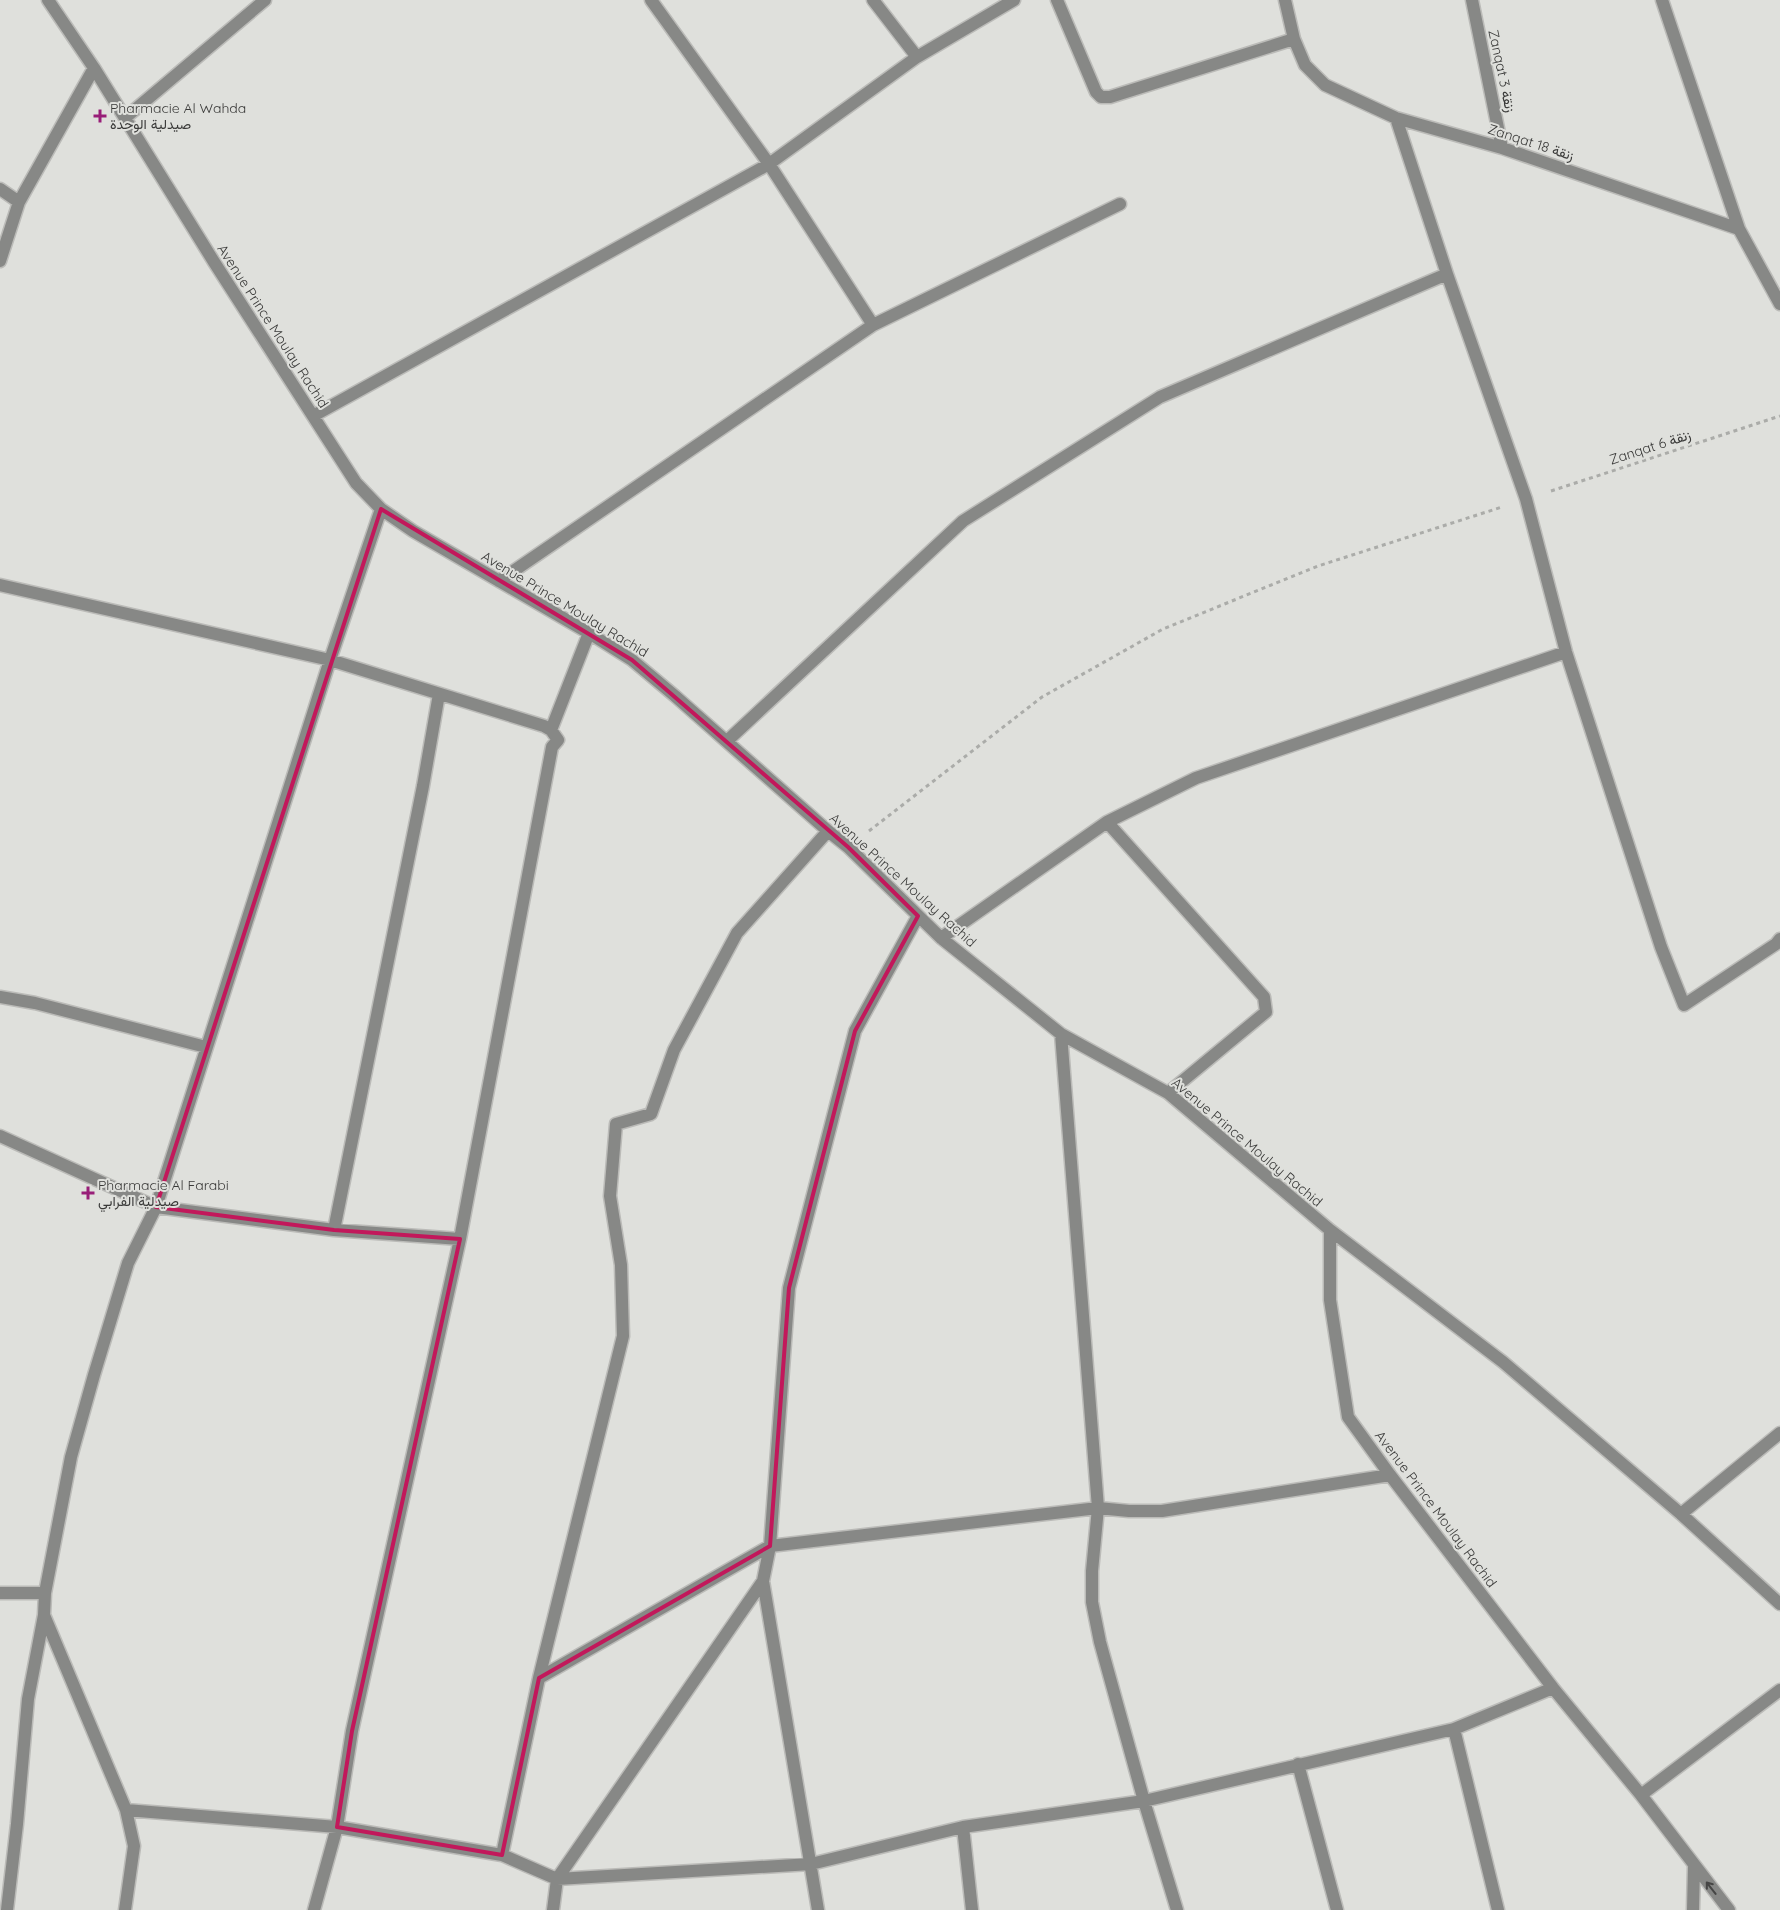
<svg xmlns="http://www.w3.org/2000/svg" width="1780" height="1910" viewBox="0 0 1780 1910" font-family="Quicksand,Vazirmatn,sans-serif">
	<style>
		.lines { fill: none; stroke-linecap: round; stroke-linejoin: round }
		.minor-casing { stroke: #bbbbb8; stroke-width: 15 }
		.path { stroke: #abaca9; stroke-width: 3; stroke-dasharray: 4 4; stroke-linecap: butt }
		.minor { stroke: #878886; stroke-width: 12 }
		.oneway { stroke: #464645 }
		.marked { fill: none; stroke: #c2185b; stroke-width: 4; stroke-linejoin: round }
		.poi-dot { fill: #981e78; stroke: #dfe0dc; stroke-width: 2 }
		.labels { text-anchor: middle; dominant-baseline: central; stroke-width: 4; stroke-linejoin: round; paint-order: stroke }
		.street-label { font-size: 14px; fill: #3a3a39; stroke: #dfe0dc }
		.poi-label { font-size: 14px; fill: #3a3a39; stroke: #dfe0dc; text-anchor: start }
	</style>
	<rect width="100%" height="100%" fill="#dfe0dc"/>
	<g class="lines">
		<g class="minor-casing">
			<path id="minor" d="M48,0L94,68L214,262L356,483L381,509L413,531L589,633L632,660L675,696L828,831L848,847L941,938L1061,1034L1168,1093L1330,1230V1300L1348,1417L1390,1475L1553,1688L1641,1795L1729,1910
				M651,0L769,164L873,325
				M873,0L917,57
				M1057,0L1096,92L1101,97H1110L1294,39
				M1285,0L1294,39L1305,65L1325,85L1396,118L1502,148L1739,229L1780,304
				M1472,0L1502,148
				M1662,0L1739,229
				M125,118L265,0
				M1396,118L1447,274L1526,499L1566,652L1661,947L1684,1005L1776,944L1780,939
				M0,189L19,202
				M0,261L19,202L94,68
				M313,416L769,164L917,57L1014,0
				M499,581L873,325L1120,204
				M0,585L330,660L544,726L551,730L558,740L552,747L460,1239L352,1731L337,1827L314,1910
				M551,730L589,633
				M727,741L963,521L1160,397L1447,274
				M1107,822L1264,997L1266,1012L1168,1093
				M941,938L1107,822L1196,778L1566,652
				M0,997L35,1003L206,1047
				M1061,1034L1098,1508L1092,1571V1602L1100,1642L1144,1801L1177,1910
				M0,1136L156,1207L334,1230L460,1239
				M334,1230L423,786L439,694
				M1330,1230L1503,1362L1681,1514L1780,1604
				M1681,1514L1780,1433
				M0,1593H45
				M539,1678L770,1546L1098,1508L1129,1511H1162L1390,1475
				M1454,1729L1498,1910
				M1298,1764L1337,1910
				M1641,1795L1780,1690
				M126,1810L337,1827L502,1855L557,1879L811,1864L963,1827L1144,1801L1454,1729L1553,1688
				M963,1827L972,1910
				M502,1855L539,1678L623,1336L621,1265L610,1196L616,1124L651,1114L674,1050L737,933L828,831
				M7,1910L17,1824L28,1699L44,1615
				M125,1910L134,1846L126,1810L44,1615L45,1593L71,1457L94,1375L128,1263L156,1207L330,660L381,509
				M553,1910L557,1879L763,1581
				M818,1910L763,1581L770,1546L789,1288L855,1031L918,916
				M1693,1910L1694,1867"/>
		</g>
		<path class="path" d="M1551,491L1780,416
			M869,831L1042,697L1163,629L1318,566L1502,507"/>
		<use href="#minor" class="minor"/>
	</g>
	<defs><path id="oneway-shaft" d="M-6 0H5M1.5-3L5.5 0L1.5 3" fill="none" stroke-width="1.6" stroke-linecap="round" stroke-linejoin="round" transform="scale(1.25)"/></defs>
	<use class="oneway" href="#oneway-shaft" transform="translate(1711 1888) rotate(-128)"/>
	<path class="marked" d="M381,509L632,660L848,847L918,916L855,1031L789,1288L770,1546L539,1678L502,1855L337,1827L352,1731L460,1239L334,1230L156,1207Z"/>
	<g class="poi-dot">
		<path d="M97.5 108.5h5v5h5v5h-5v5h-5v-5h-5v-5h5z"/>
		<path d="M85.5 1185.5h5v5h5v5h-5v5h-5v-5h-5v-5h5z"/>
	</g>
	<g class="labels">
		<g class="street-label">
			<text transform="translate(1502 71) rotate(78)">Zanqat 3 زنقة</text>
			<text transform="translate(1531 142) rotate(18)">Zanqat 18 زنقة</text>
			<text transform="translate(273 326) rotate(57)">Avenue Prince Moulay Rachid</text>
			<text transform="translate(1650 447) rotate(-18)">Zanqat 6 زنقة</text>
			<text transform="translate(565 604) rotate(31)">Avenue Prince Moulay Rachid</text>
			<text transform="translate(903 880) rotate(42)">Avenue Prince Moulay Rachid</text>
			<text transform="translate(1247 1142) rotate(40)">Avenue Prince Moulay Rachid</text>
			<text transform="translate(1436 1509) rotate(53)">Avenue Prince Moulay Rachid</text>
		</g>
		<g class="poi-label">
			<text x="110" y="108">Pharmacie Al Wahda<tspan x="110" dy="16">صيدلية الوحدة</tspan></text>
			<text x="98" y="1185">Pharmacie Al Farabi<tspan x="98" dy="16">صيدلية الفرابي</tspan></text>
		</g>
	</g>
</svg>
